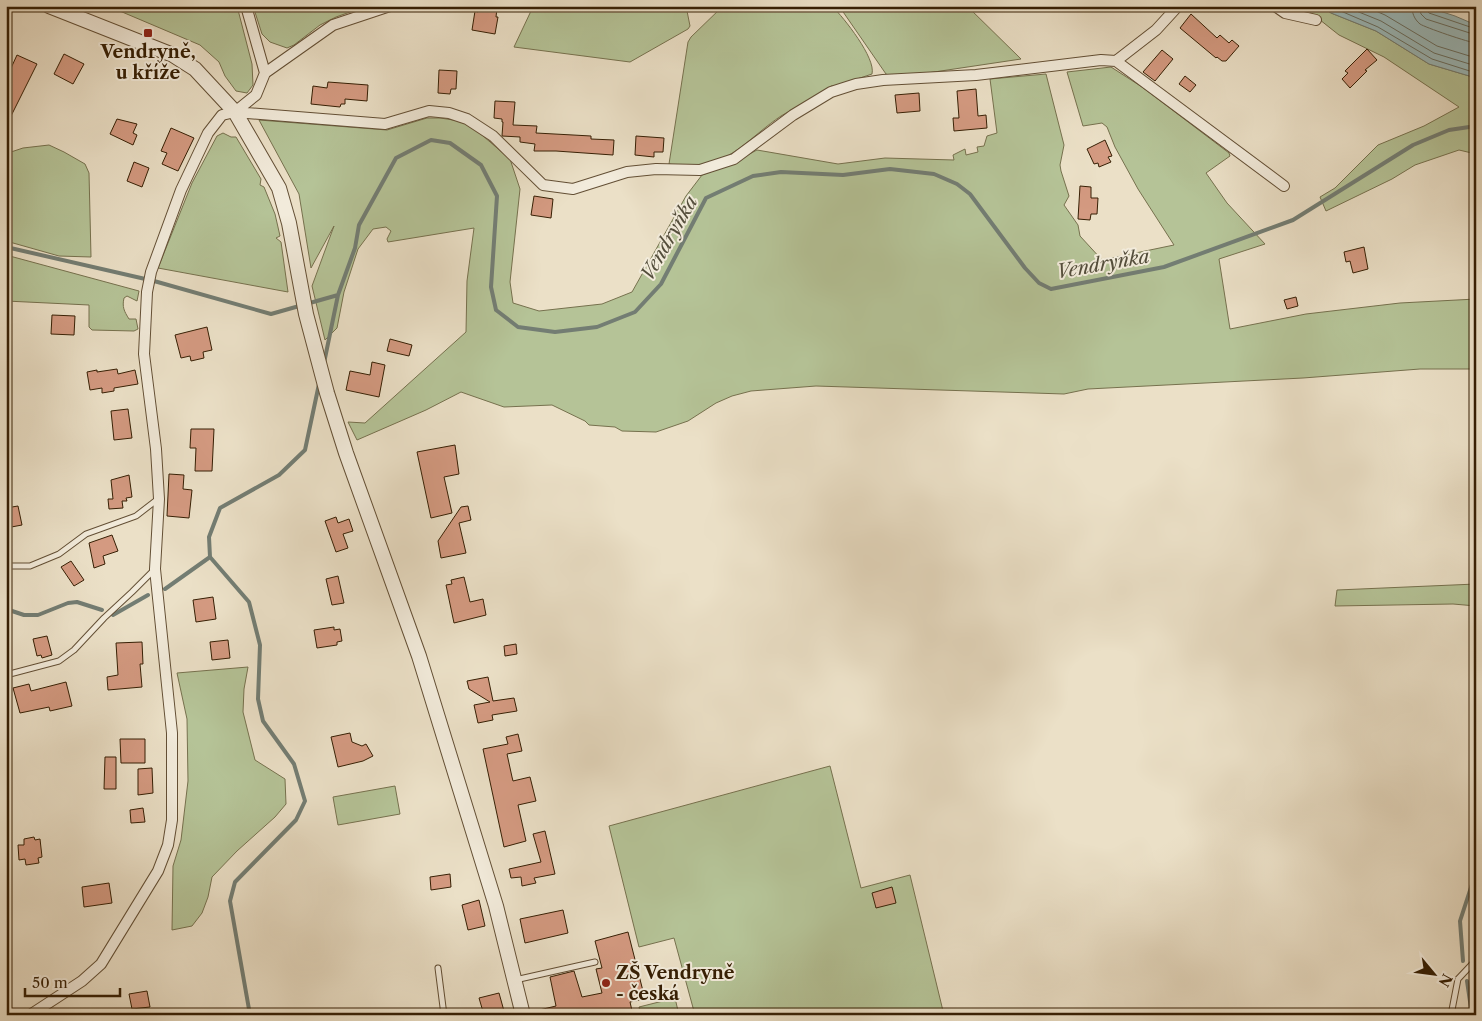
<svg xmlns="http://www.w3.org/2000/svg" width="1482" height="1021" viewBox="0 0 1482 1021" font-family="'Libre Caslon Text',serif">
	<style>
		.green { fill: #b5c397; stroke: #76714e }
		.water { fill: #9bbbbd; stroke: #737d73 }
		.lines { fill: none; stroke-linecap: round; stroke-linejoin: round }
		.shore { stroke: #686d60; stroke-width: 1 }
		.stream { stroke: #737d73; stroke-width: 4 }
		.building { fill: #d49a81; stroke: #361f04 }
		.service-casing { stroke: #634f35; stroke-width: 7 }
		.minor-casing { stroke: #634f35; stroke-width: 12 }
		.tertiary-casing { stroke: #634f35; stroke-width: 16 }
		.service { stroke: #f2ebdb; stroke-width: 5 }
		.minor { stroke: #f2ebdb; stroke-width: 10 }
		.tertiary { stroke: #f2ebdb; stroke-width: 14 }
		.poi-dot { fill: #8f2418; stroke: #f2ebdb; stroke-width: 2 }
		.labels { text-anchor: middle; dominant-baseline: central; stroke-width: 4; stroke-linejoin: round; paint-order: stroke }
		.poi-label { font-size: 18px; font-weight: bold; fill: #361f04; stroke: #f2ebdb }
		.water-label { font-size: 19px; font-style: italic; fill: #544e3c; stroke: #f2ebdb }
	</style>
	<rect width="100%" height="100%" fill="#ebe0c7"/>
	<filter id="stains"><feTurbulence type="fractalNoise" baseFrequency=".004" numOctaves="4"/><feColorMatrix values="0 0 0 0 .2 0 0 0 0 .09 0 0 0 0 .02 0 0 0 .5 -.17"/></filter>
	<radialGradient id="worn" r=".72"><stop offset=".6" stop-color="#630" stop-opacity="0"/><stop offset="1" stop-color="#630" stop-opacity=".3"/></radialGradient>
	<path class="green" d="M108,6H237L252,64L253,85L247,93L236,91L225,76L219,62L200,45Z
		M253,6H367L336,17L320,25L294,45L287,48L270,42L262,34Z
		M541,6H686L690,26L688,29L630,62L514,47L531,11Z
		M723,6H832C844,18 876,58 872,74L836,86H831L828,89C813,98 796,107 781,116C752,135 729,166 692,166C684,166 677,166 669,164L688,42L691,37Z
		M839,6H967L1021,59L914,75H888L886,74Z
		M1290,6H1321L1331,13L1376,31L1429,64L1476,78V154L1459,150L1415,165L1392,179L1326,211L1320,197L1335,188L1378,145L1424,126L1459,107L1384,57L1339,35L1310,12Z
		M1111,67L1142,87L1229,153L1230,156L1206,173L1227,203L1265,244L1219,259L1230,329L1306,314L1400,303L1476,299V369H1420L1303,378L1088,389L1064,394L816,386L751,391L732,396L716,403L688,421L656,432L622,431L615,427L589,425L585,421L552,405L504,407L461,392L426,410L357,440L348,422L365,423L466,332L467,281L474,228L388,242L387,239L391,231L386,227L373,229L358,249L344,292L337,328L325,340L312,286L334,226L311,268L299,194L259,120L387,130L427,118H440L460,121L476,130L510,159L520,189L510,282L513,303L539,311L602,304L632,292L686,196L702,175L726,166L757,150L838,164L885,158L954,160L953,155L965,149L966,155L978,152L977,147L984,146L987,136L997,133L990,79L1046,74L1064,145L1060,165L1061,171L1069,196L1064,205L1078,225L1080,236L1102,260L1174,245L1138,189L1115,147L1107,127L1102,123L1083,126L1067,72Z
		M223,133L231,137H236L261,179L260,185L264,187L275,214L280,236L276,238L281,242L288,292L158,268L192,183L217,136Z
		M49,145L64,152L85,164L89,173L91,257L59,256L6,241V150L11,152L23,148Z
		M6,255L139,291L137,301L127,296L124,298C122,307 124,311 129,319H136L138,329L134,331L92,330L89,327V305L6,301Z
		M1476,584V606L1453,604L1335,606L1337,590Z
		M248,667L244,689L243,712L255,760L285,779L286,804L275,817L237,851L212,877L208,897L202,913L192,926L172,930L173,866L181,840L188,781L187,719L177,673Z
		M830,766L861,888L910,875L944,1015H695L674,938L639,947L609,826Z
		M395,786L400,814L338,825L333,797Z
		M675,998L679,1015H641L639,1007Z"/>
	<path class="water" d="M1321,6H1424L1455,16L1476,25V78L1429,64L1376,31L1331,13Z"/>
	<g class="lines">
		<path class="shore" d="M1329,6L1378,27L1432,59L1476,73
			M1344,6L1381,21L1434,53L1476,66
			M1364,6L1385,15L1437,46L1476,58
			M1412,6C1412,13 1414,19 1420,24C1424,27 1470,43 1476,43
			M1419,6L1421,14L1426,19L1476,35
			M1426,6V10L1429,13L1476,29"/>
		<path class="stream" d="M6,247L154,281L271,314L338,295
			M324,363L338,295L355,248L359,225L396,158L431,140L450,143L481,165L497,196L491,287L496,310L518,327L555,332L597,327L635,312L661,284L706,198L753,176L781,172L843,175L890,169L934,174L957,184L970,194L1025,268L1039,283L1051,289L1164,267L1293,220L1413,145L1449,130L1476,126
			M165,589L210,557
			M6,609L24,615H38L68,603L77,602L102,610
			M113,615L148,595
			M1463,961L1460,921L1476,872
			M1467,981L1472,1015
			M250,1015L230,901L235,882L296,820L305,801L294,764L263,721L258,699L260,645L249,602L210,557L209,537L220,508L279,475L305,450L319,384"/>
	</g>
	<path class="building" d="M478,6L497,8L496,17H498L495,34L472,30L475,11L478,12Z
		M1191,14L1217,38L1220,35L1229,43L1232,40L1239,46L1226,61H1222L1217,57L1216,58L1180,28Z
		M1367,49L1377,60L1365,70L1367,71L1350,88L1342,79L1348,73L1345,71Z
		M1162,50L1173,59L1155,81L1143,72Z
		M64,54L84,64L73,84L54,74Z
		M17,55L37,64L6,126V79Z
		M439,70L457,71L456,89H451L450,94L438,93Z
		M1185,76L1196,85L1190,92L1179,84Z
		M328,82L368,85L367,101L345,99V104H341L340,107L311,104L313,86L327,88Z
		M976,89L978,116L986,115L987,128L954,131L953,118H959L957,91Z
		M919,93L920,111L897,113L895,95Z
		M495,101L515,102L513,125L537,126L536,133L573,135L591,136V139L614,140L613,155L556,151H534L535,144L520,142V137L502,136L503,122H502V119L494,118Z
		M117,119L137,124L133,133L137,135L133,145L110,134Z
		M171,128L194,138L178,171L162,164L167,153L161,151Z
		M636,136L664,138L663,152H654V157L635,155Z
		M1105,140L1112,156L1108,157L1111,162L1099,167L1098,163L1094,164L1087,149Z
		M134,162L149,168L142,187L127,181Z
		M1080,186L1091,187V198H1098L1097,214H1091L1090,220L1078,219Z
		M534,196L553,199L551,218L531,215Z
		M1364,247L1368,269L1353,273L1350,261L1346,262L1344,252Z
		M1296,297L1298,306L1287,309L1284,300Z
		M52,315L75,316L74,335L51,334Z
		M207,327L212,350L203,352L204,358L191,361L190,356L181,358L175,335Z
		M390,339L412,345L409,356L387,351Z
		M372,362L385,365L379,397L346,390L350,371L370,375Z
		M117,369L118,374L135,370L138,384L114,388V391L102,393V388L90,390L87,372L97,370V372Z
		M128,409L132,438L114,440L111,411Z
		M191,429H214L212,471H195L196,448H190Z
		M455,445L459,474L444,477L452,513L431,518L417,452Z
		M169,474L184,475L183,489L192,490L189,518L167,516Z
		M129,475L132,497L126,498L127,501H122L123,508L109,509L108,499H113L111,480Z
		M18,506L22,525L6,528V508Z
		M468,506L471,520L459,523L466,553L441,558L438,541L461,507Z
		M336,517L338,523L349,519L353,531L343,534L348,548L336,552L325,521Z
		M112,535L118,551L103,556L105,564L94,568L89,543Z
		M71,561L84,580L74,586L61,567Z
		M338,576L344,603L332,605L326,579Z
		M464,577L470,602L483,599L486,615L454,623L446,585L452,584L451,580Z
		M213,597L216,619L196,622L193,600Z
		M334,627V630L340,629L342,641L337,642V645L317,648L314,630Z
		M47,636L52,655L42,658L41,655L37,656L33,639Z
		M228,640L230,658L212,660L210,642Z
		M142,642L143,664H140L142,687L108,690L107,677L118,675L116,643Z
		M516,644L517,654L505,656L504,646Z
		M488,677L493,701L514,698L517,711L492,715L493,720L478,723L474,705L490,702L469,689L467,681Z
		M66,682L72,706L50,711L49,707L20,713L13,688L29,684L31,691Z
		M350,733L352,742L362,746L366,744L373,756L363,761L338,767L331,737Z
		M518,734L522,751L507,754L512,777L513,781L530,777L536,801L518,805L526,841L504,847L483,749L508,744L506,737Z
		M120,739H145V763H121Z
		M105,757H116V789H104Z
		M152,768L153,793L138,795V769Z
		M143,808L145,822L131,823L130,810Z
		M545,831L555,874L534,878L536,883L522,886L521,877L511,878L509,869L541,862L533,834Z
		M34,837L35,840L40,839L42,857L38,858L39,863L26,865L25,859L19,860L18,845H24V839Z
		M450,874L451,887L431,890L430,877Z
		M109,883L112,903L84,907L82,887Z
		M892,887L896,903L876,908L872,893Z
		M479,900L485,926L468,930L462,905Z
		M563,910L568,933L525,943L520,919Z
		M628,932L645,999L630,1002L633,1015H608L606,1010L590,1015H536L535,1011L556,1006L550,977L574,971L582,997L602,993L596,969L602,968L595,941Z
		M147,991L150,1007L132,1009L129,994Z
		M499,993L504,1011L500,1012L501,1015H484L479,998Z"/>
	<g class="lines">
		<g class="service-casing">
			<path id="service" d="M6,566H30L59,554L86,534L136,516L158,499
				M6,675L59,661L74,650L104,618L132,592L155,569
				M438,968L444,1015
				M515,980L595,962
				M1451,1015L1458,979L1475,961L1476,918"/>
		</g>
		<g class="minor-casing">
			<path id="minor" d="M1275,6L1285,13L1316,20
				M1116,61L1156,30L1178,6
				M265,73L333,25L390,6
				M235,112L256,95L265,73L246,6
				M30,1015L82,981L101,964L158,871L168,845L172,820V733L155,569L159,499L156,449L144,354L147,292L151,272L181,190L208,133L222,115L235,112L385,124L429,111L449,113L467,119L493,136L543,185L573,189L627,172L656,169L700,170L734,159L793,115L831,92L856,84L883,80L976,75L1101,60L1116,61L1284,186"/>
		</g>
		<g class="tertiary-casing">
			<path id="tertiary" d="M49,6L173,55L195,69L235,112L279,188L289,223L306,314L327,393L346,453L419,656L496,906L523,1015"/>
		</g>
		<use href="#service" class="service"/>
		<use href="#minor" class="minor"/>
		<use href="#tertiary" class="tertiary"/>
	</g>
	<g class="poi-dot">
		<rect x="143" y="28" width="10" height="10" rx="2.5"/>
		<circle cx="606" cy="983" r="5"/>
	</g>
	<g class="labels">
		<g class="poi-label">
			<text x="148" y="52">Vendryně,<tspan x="148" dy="21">u kříže</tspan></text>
			<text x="616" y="973" text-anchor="start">ZŠ Vendryně<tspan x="616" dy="21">- česká</tspan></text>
		</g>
		<g class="water-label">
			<text transform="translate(669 238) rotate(-60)">Vendryňka</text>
			<text transform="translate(1103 264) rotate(-10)">Vendryňka</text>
		</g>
	</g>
	<rect width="1482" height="1021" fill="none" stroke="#ebe0c7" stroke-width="25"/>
	<rect x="8" y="8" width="1467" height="1006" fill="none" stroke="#361f04" stroke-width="2.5"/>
	<rect x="12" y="12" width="1457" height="996" fill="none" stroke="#361f04"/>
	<g transform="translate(1434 974) rotate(119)" stroke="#f2ebdb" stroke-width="4" paint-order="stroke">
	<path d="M0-4L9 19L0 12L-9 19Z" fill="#361f04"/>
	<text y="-8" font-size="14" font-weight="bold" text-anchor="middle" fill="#361f04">N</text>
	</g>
	<path d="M25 988v8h95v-8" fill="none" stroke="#361f04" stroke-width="2.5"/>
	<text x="32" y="988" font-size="15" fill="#361f04" stroke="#f2ebdb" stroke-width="4" paint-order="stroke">50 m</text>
	<rect width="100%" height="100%" filter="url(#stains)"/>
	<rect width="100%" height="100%" fill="url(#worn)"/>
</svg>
